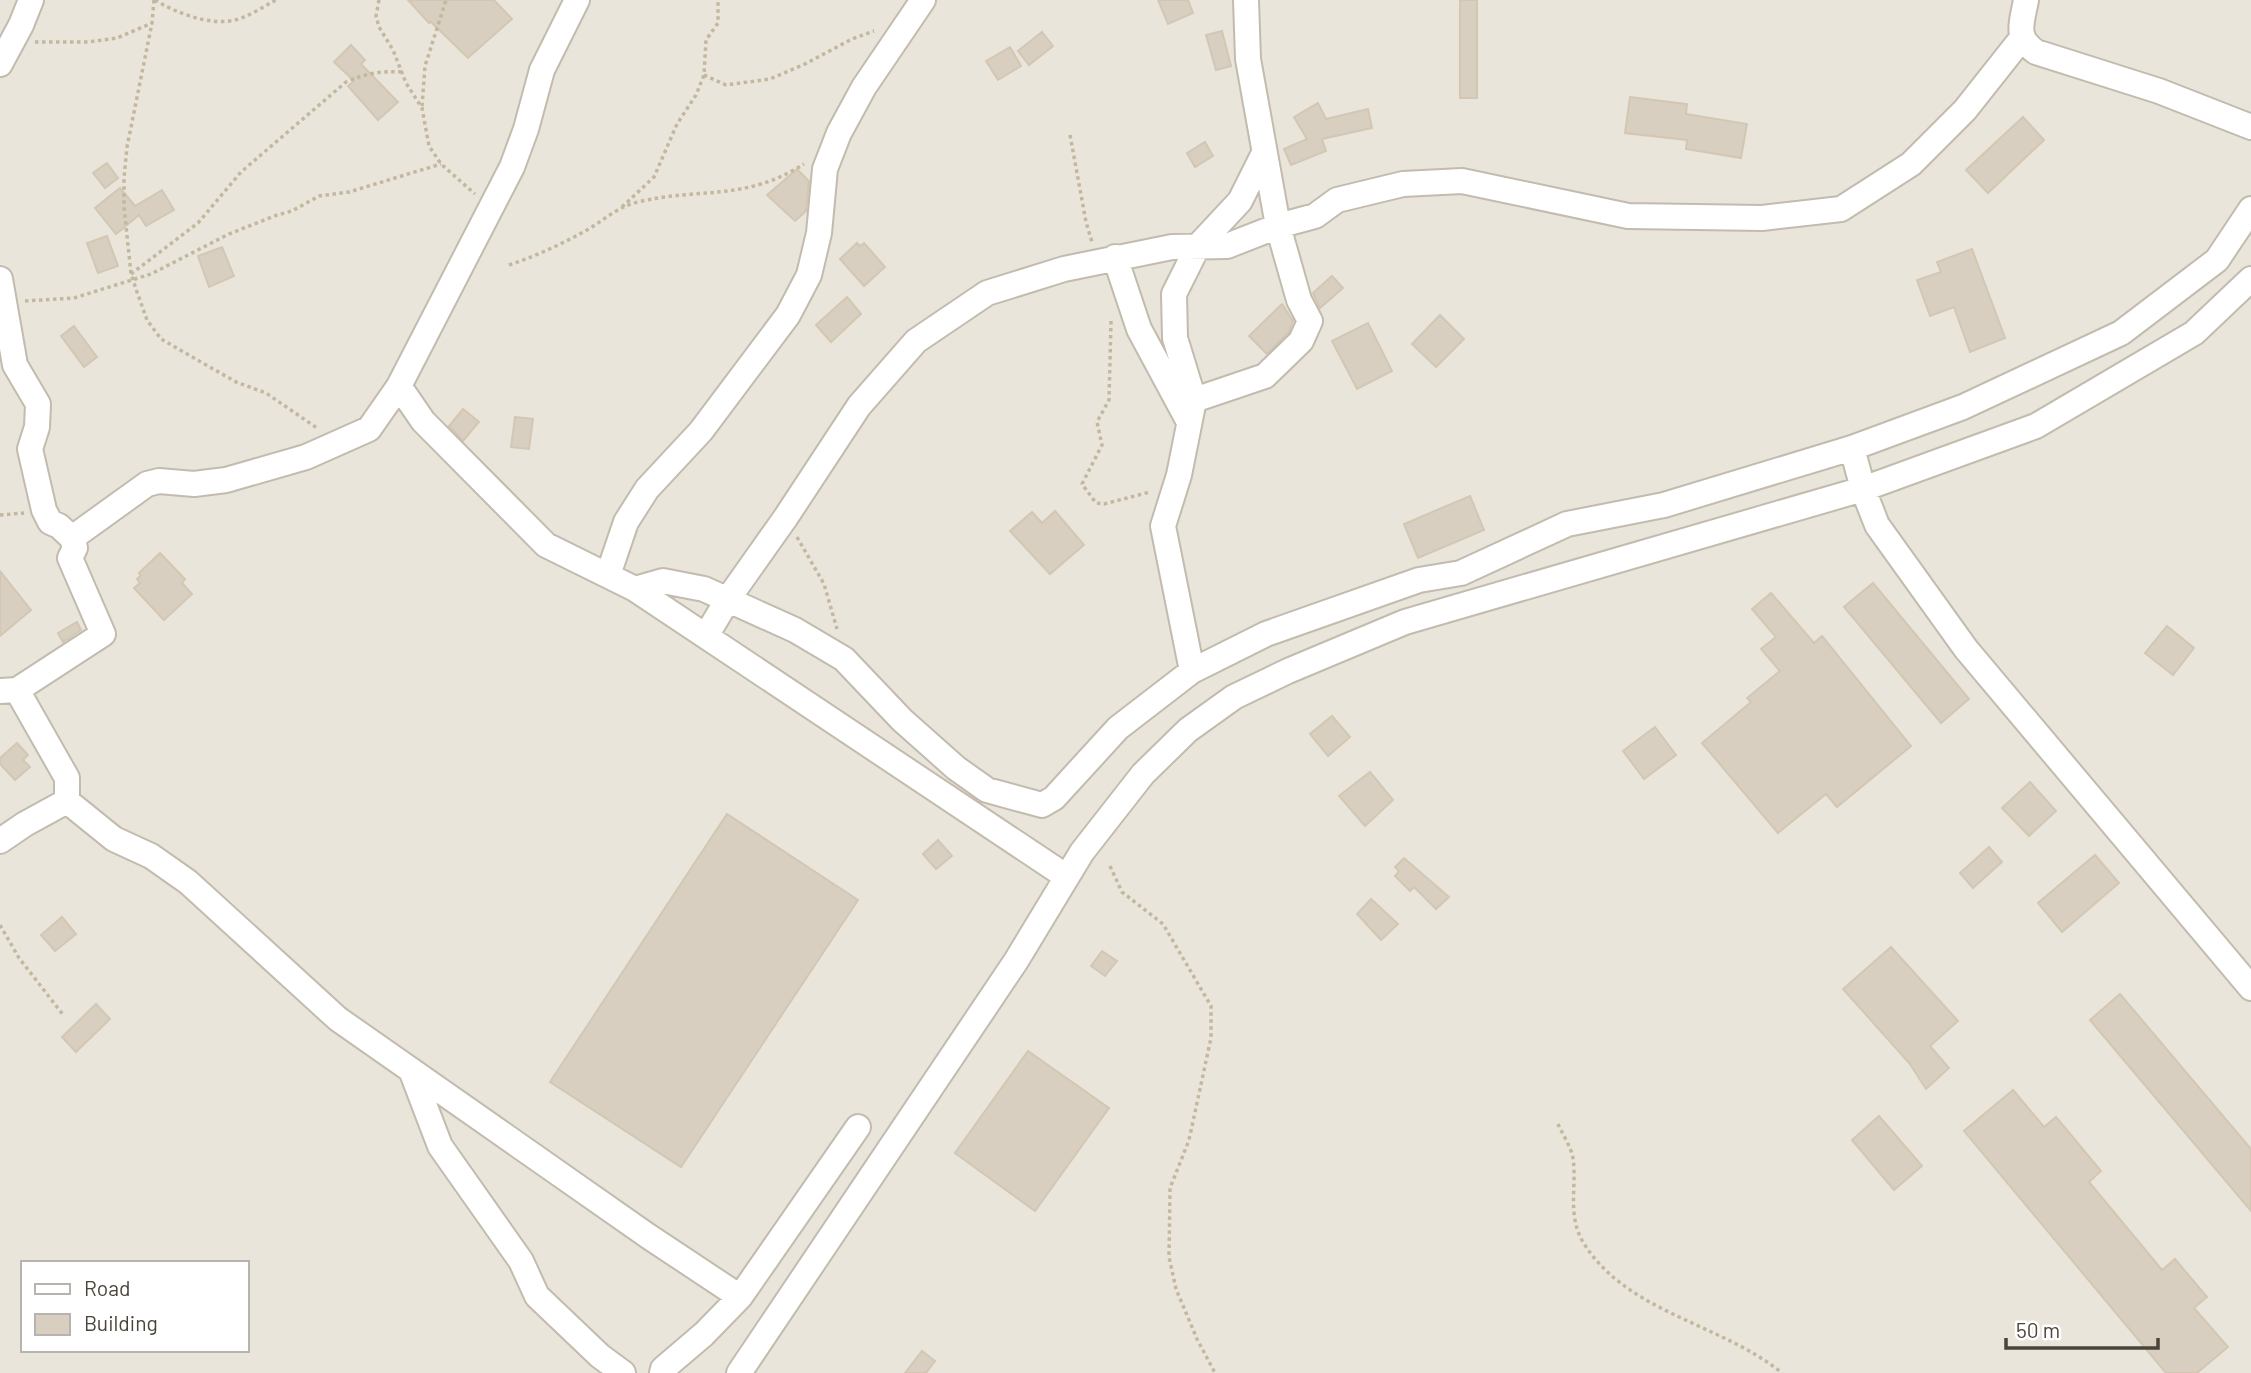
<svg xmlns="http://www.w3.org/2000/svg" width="2251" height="1373" viewBox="0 0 2251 1373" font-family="Barlow,sans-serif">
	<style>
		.residential { fill: #eae5da; fill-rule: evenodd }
		.building { fill: #d8cfc1; stroke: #d3c7b4; stroke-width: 2 }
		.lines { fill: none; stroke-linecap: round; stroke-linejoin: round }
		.minor-casing { stroke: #c2bbae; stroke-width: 28 }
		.path { stroke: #c4b79f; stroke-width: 3.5; stroke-dasharray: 3.5 3.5; stroke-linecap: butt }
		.minor { stroke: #fff; stroke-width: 24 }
	</style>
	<rect width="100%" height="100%" fill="#f6f3ec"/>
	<path class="residential" d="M0,0H2251V1373H0ZM23,1263H247V1350H23Z"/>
	<path class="building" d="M408,0H494L512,19L468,58L431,22L429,23Z
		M1158,0H1188L1193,13L1168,24Z
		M1460,0H1477V98H1460Z
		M1222,31L1231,66L1216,70L1206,35Z
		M1042,32L1053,46L1029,65L1018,51Z
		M351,45L365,60L361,64L398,102L378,120L348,86L354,81L334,62Z
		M1010,47L1021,66L998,80L986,61Z
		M1630,97L1687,104L1686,114L1747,124L1741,158L1686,149L1687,140L1625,133Z
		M1318,103L1326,119L1368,109L1372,128L1322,139L1326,151L1291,165L1284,149L1307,139L1294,117Z
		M2023,117L2044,140L1988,193L1966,170Z
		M1205,142L1213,156L1195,167L1187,153Z
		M107,163L118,178L105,188L93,173Z
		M797,169L809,181L806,211L795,221L767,195Z
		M120,188L135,206L162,190L174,210L146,226L139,215L116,234L95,208Z
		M107,236L118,266L98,273L87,243Z
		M857,243L860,246L864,243L885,267L864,286L840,259Z
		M222,247L234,276L209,287L198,256Z
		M1972,249L2005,338L1970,352L1954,307L1930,316L1917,280L1941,272L1937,262Z
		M1332,276L1343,288L1320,308L1313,293Z
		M847,297L861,314L831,342L816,325Z
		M1282,304L1293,321L1289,332L1267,354L1249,336Z
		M1440,315L1464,339L1436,367L1412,344Z
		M1368,323L1392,371L1357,389L1332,341Z
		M74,326L97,357L84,367L61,336Z
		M463,409L479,422L463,441L449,426Z
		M515,417L533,419L529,449L511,447Z
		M1470,496L1484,530L1418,558L1404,524Z
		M1055,511L1084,545L1050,574L1010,531L1032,512L1042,523Z
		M160,553L185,579L182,583L192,594L164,620L134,588L140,583L137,579L141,575L139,573Z
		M0,571L31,610L0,636Z
		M1873,583L1969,699L1941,723L1844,607Z
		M1771,593L1814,643L1822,636L1911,746L1837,807L1826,794L1778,833L1702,743L1751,702L1747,698L1780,671L1761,649L1776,637L1752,609Z
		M77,622L81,630L63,642L58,633Z
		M2167,626L2194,648L2173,675L2145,653Z
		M1332,716L1350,737L1328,756L1310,734Z
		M1655,727L1676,755L1644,779L1623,751Z
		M17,743L28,755L23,760L30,767L15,780L0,764V758Z
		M1370,772L1393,800L1365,826L1339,796Z
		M2030,782L2056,811L2029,836L2002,808Z
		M727,814L858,900L681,1167L550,1082Z
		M938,840L952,856L936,869L923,854Z
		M1989,847L2002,862L1973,888L1960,873Z
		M2095,855L2119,883L2062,932L2038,903Z
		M1404,858L1449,897L1436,909L1414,887L1410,891L1395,876L1399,871L1395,867Z
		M1371,899L1398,924L1381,940L1357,914Z
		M62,917L76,934L55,951L41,935Z
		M1891,947L1958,1021L1930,1046L1949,1068L1926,1089L1910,1064L1843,989Z
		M1102,951L1117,961L1105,976L1091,966Z
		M2120,994L2251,1149V1211L2090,1020Z
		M96,1004L110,1019L76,1052L62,1037Z
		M1028,1051L1109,1108L1035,1211L955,1153Z
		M2013,1090L2044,1127L2056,1117L2101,1171L2089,1182L2162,1270L2175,1259L2207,1297L2194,1308L2228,1347L2197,1373H2166L1964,1131Z
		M1879,1116L1922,1166L1894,1190L1852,1140Z
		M922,1351L935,1361L926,1373H905Z"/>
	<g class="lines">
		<g class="minor-casing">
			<path id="minor" d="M2026,0C2022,23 2014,37 2036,52L2159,91L2251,127
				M0,64L21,25L31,0
				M1115,257L1139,329L1189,422
				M0,279L15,365L38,404L37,427L30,449L44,510L50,522L59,526L72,538L75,548L70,558L103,634L17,690
				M399,386L423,421L546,545L635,589L1067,877
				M1194,400L1175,338L1174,294L1198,246L1240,201L1264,153
				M1852,448L1863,489L1877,525L1966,649L2251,988
				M72,538L147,484L159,481L194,484L226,480L306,457L369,429L399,386L512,167L526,129L542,70L577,0
				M608,575L626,522L647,489L701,431L788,315L809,275L819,233L825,169L839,133L864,87L923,0
				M635,589L663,581L704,589L795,630L844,659L902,720L956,768L987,790L1042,805L1054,798L1118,728L1192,671L1163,526L1179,475L1194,400L1265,376L1301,341L1310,321L1299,300L1278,226L1315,216L1337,200L1403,184L1462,181L1628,216L1762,218L1841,209L1911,164L1965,110L2022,38
				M706,636L728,599L786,517L859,406L916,341L987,293L1064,269L1172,247L1227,246L1278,226L1248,59L1246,0
				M1192,671L1266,634L1419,580L1461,573L1567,524L1664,505L1852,448L1963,407L2121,333L2217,260L2251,209
				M0,691L17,690L67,778V801L25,824L0,841
				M67,801L114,839L151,856L188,882L338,1019L648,1236L740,1297L858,1127
				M411,1070L440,1146L521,1261L537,1296L600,1356L623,1373
				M662,1373L663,1369L704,1334L740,1297
				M739,1373L1016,961L1082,852L1143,774L1188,730L1234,697L1288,671L1405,622L1863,489L2036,426L2194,333L2251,279"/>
		</g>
		<path class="path" d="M154,0L152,23L127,147L124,178V207L131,274L137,292L147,320L161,339L236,382L266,393L317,428
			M155,0C176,13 210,26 235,20C250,16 263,7 276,0
			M379,0L376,16L379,27L393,50L406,83L422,108L429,146L441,164L475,194
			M35,42H88L117,38L152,23
			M704,75L726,85L770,79L805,64L852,39L874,31
			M422,106L425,66L446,0
			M1070,135L1086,222L1092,242
			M622,207L654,177L677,124L696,95L704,75L706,40L718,23V0
			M509,265C536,256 562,244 587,230C604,220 619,206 638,202C700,187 744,202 804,164
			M131,274L198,223L241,172L346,82C366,73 381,71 402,72
			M25,301L74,298L151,274L229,234L277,215L292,211L319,196L349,192L441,164
			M1111,321L1109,400L1097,422L1102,445L1082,484L1096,503L1104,504L1150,492
			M0,515L24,513
			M797,537L824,584L837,629
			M1110,866L1122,892L1163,924L1211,1006V1038L1189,1140L1170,1188L1169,1257L1176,1289L1197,1339L1215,1373
			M0,925L19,958L64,1016
			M1558,1124C1563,1135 1571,1147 1573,1158C1577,1187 1567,1215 1583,1242C1626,1313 1721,1323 1782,1373"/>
		<use href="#minor" class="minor"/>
	</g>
	<rect x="21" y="1261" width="228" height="91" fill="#ffffff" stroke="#b7b4b0" stroke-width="2"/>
	<rect x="35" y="1284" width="35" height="10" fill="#ffffff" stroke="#b7b4b0" stroke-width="2"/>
	<text x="84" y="1296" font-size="21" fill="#4b4439">Road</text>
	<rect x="35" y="1314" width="35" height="21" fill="#d8cfc1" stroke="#b7b4b0" stroke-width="2"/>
	<text x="84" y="1331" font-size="21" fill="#4b4439">Building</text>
	<path d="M2006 1338v10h152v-10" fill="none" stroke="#4b4439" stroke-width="3.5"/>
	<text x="2016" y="1338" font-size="21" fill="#4b4439" stroke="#ffffff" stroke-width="5" paint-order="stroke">50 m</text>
</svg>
